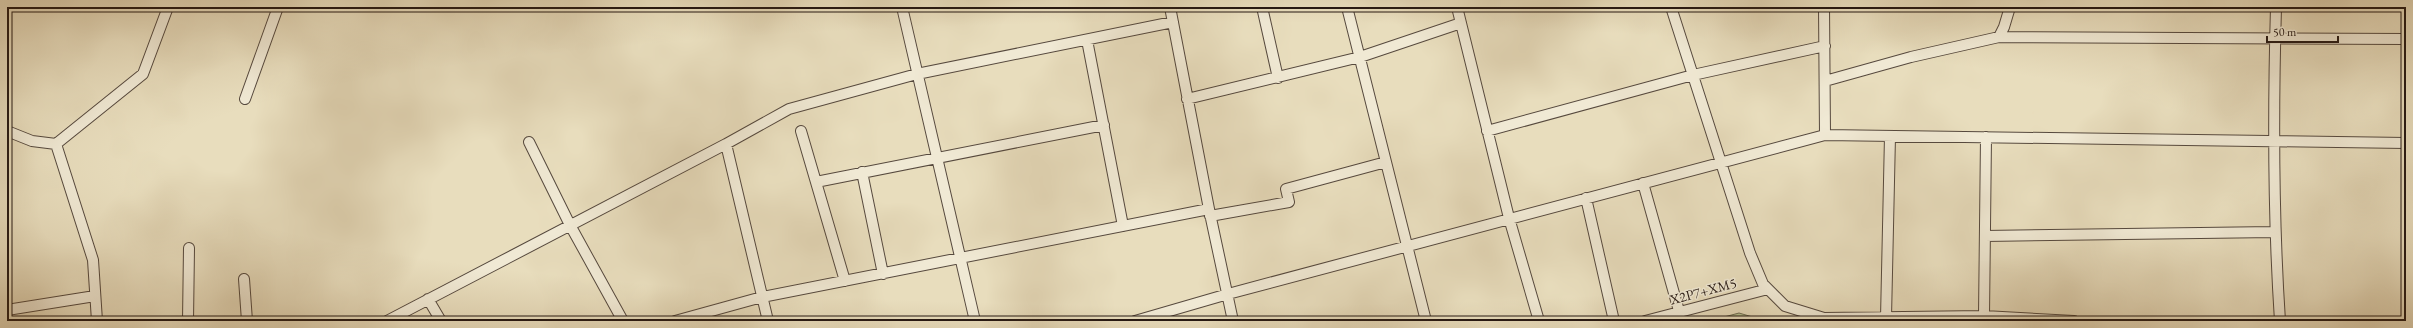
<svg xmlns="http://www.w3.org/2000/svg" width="2413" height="328" viewBox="0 0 2413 328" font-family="'EB Garamond',serif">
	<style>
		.green { fill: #b6c090; stroke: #6e6c52 }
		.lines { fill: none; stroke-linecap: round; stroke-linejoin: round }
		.minor-casing { stroke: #56493e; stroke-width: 12 }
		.minor { stroke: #f0e9d4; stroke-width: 10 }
		.labels { text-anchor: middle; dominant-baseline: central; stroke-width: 3; stroke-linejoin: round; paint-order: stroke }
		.street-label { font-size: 14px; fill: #251813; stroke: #f0e9d4 }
	</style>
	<rect width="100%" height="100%" fill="#e8ddbd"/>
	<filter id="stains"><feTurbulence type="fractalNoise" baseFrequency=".005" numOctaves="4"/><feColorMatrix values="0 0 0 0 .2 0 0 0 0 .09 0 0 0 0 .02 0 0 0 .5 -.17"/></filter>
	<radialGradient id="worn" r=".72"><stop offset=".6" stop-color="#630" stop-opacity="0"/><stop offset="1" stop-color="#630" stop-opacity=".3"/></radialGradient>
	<path class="green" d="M1739,313L1766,321H1709Z"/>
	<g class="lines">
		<g class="minor-casing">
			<path id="minor" d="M902,7L975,321
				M1170,7L1209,209L1233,321
				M1262,7L1278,78
				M1347,7L1426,321
				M1457,7L1509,218L1539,321
				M1671,7L1750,253L1763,284L1785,306L1824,318L1984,316L2074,321
				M1824,7L1825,135
				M2276,7C2273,112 2273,216 2280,321
				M1999,37L2406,39
				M1087,40L1123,226
				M1825,81L1911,57L1999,37L2004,27L2010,7
				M245,99L278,7
				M1187,99L1360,57L1461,23
				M7,131L32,141L56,144
				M801,131L845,281
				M1487,131L1693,75L1825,46
				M529,142L570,225L623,321
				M726,144L768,321
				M862,172L883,274
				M816,182L1104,125
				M1643,183L1679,311
				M1586,198L1614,321
				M1210,216L1289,202L1286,189L1386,162
				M1985,236L2274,232
				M244,279L247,321
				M428,299L441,321
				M7,310L95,296
				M1984,316L1986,137
				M1886,318L1890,136
				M97,321L93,260L56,144L143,74L168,7
				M188,321L189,248
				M387,321L726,144L789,109L917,74L1173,22
				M675,321L762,297L1209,209
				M1135,321L1228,294L1825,135L2406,143
				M1645,321L1768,289"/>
		</g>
		<use href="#minor" class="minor"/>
	</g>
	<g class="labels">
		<g class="street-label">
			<text transform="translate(1703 291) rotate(-15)">X2P7+XM5</text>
		</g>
	</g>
	<rect width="2413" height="328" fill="none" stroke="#e8ddbd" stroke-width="24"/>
	<rect x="8" y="8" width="2397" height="312" fill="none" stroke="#251813" stroke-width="2"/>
	<rect x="12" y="12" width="2389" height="304" fill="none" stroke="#251813"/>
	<path d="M2267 36v6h71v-6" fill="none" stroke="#251813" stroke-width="2"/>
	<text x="2273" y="36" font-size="12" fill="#251813" stroke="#f0e9d4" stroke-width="3" paint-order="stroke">50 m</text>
	<rect width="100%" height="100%" filter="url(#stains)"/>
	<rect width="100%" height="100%" fill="url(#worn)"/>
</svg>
